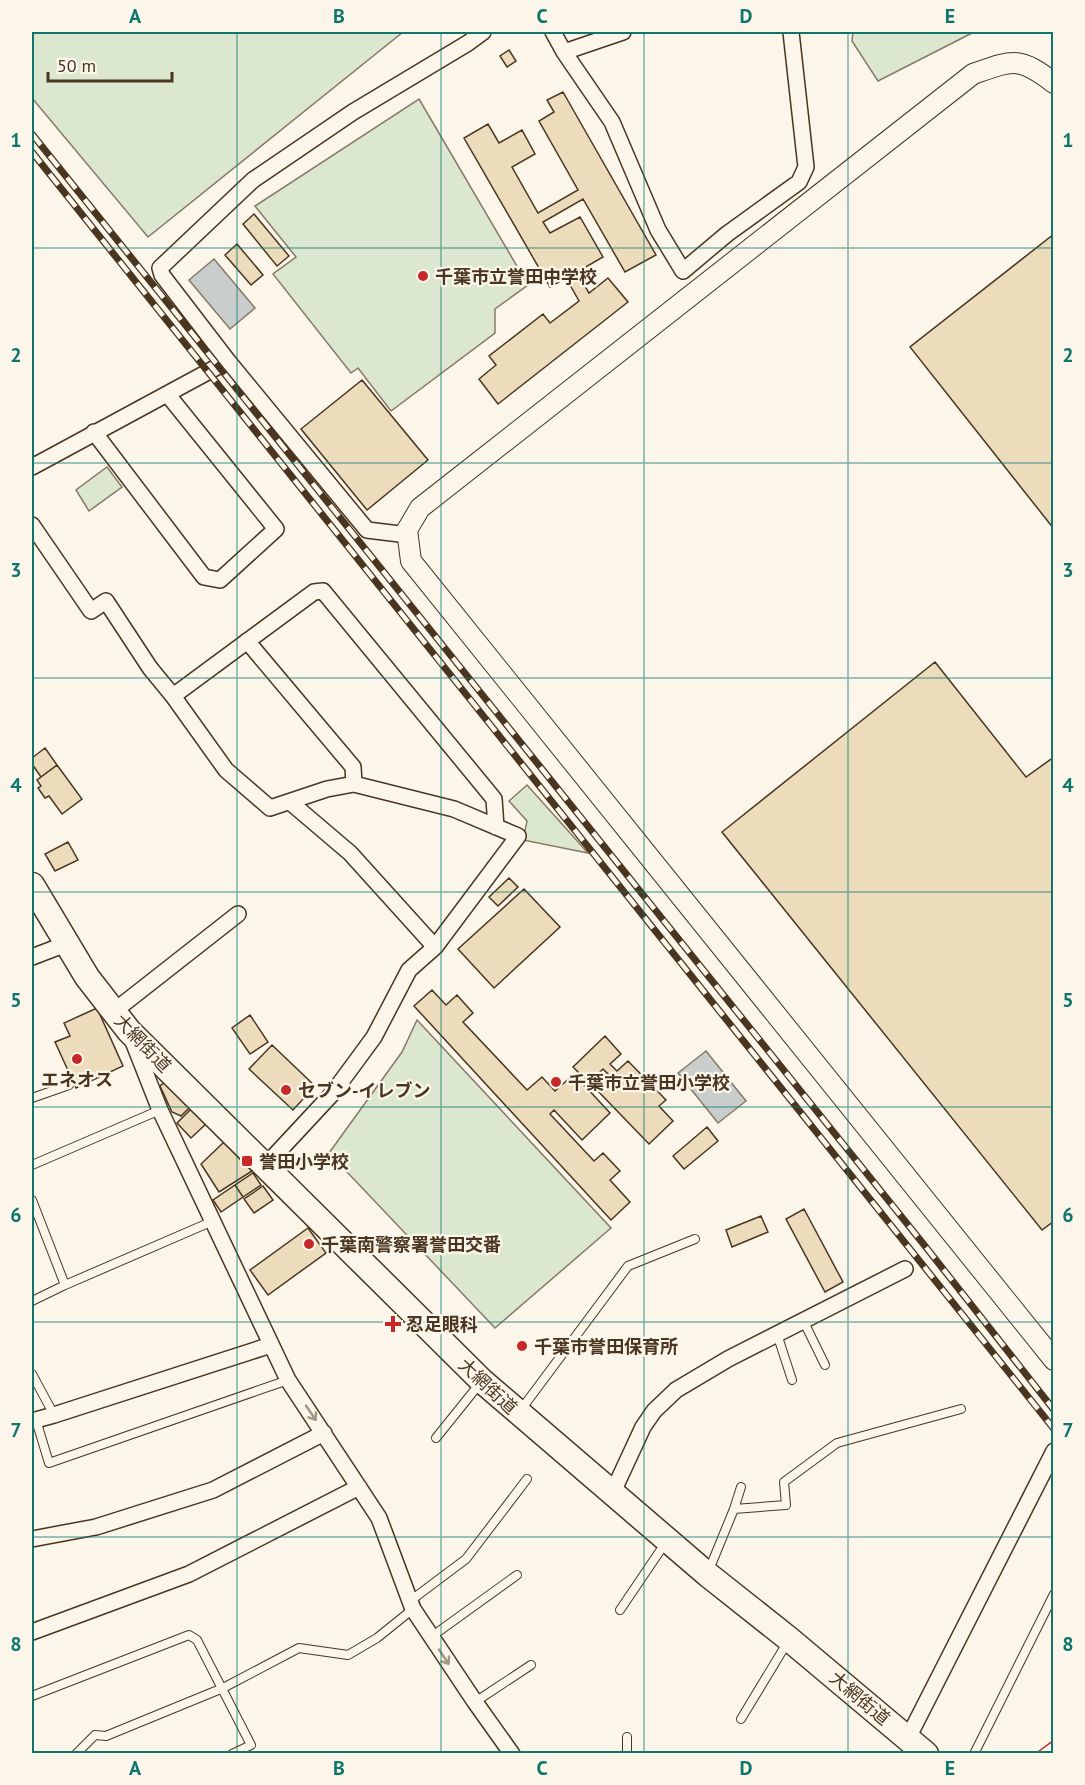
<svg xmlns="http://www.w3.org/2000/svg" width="1085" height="1785" viewBox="0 0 1085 1785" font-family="'PT Sans','Noto Sans JP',sans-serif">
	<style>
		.green { fill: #dce7d0; stroke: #887966; stroke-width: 1.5 }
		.water { fill: #c9cecd; stroke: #887966; stroke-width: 1.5 }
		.building { fill: #ecdcbc; stroke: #4a3520; stroke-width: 1.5 }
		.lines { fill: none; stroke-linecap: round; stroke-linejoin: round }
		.service-casing { stroke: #4a3520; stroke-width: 10 }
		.minor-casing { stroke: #4a3520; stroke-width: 18 }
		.tertiary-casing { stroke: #4a3520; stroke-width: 22 }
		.primary-casing { stroke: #4a3520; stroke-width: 27 }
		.service { stroke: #fbf6e9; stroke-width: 8 }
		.minor { stroke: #fbf6e9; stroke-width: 15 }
		.tertiary { stroke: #fbf6e9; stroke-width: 20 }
		.primary { stroke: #fbf6e9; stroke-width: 24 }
		.rail-casing { stroke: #4a3520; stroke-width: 7 }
		.rail { stroke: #fbf6e9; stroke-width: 4.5; stroke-dasharray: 14; stroke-linecap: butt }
		.power { stroke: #c62828; stroke-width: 1.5; stroke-dasharray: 21 4.5 3 4.5; stroke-linecap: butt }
		.oneway { stroke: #a29684 }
		.grid { fill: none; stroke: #0f766e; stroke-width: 1.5; stroke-opacity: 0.55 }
		.poi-dot { fill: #c62828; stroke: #fbf6e9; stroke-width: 2 }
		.labels { text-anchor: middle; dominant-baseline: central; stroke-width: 4.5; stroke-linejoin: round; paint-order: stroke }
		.poi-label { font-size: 18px; font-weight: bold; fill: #4a3520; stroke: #fbf6e9; text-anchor: start }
		.street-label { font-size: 18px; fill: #4a3520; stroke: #fbf6e9 }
		.neatline { fill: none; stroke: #0f766e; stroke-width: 2 }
		.grid-label { font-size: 20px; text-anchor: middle; font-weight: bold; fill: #0f766e }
	</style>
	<rect width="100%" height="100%" fill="#fbf6e9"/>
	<path class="green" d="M32,32H403L148,237L32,98Z
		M853,32H974L878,81L852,41Z
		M419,99L528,285L495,309V333L391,411L358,368L351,373L273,274L296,257L255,206Z
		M107,467L122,487L89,511L76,490Z
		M527,785L588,853L523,840L527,821L509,801Z
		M417,1020L611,1228L495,1328L329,1153L402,1052Z"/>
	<path class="water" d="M214,259L255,308L230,329L189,280Z
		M706,1051L746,1101L718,1123L678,1073Z"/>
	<path class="building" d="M509,50L516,61L507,67L500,56Z
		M563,92L656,255L625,272L583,199L543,222L550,233L580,217L603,257L577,272L589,293L608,278L628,302L498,404L479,379L496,365L489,356L543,314L550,323L579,301L566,278L550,287L464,138L488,124L499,143L522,130L535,154L512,167L538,213L578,190L539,121L554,112L547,100Z
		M254,214L289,256L277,266L243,224Z
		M1054,234V529L910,347Z
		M237,244L263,275L251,285L225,255Z
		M362,380L428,460L367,510L301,429Z
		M935,662L1026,777L1054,757V1221L1042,1230L722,832Z
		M45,748L57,765L41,777L32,764V758Z
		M57,765L82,799L62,814L49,796L45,798L38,788L41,786L37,780Z
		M68,842L78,860L55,871L45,854Z
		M509,878L518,887L498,906L489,897Z
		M524,889L560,927L494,988L458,949Z
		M432,990L446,1005L457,995L473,1013L463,1022L527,1090L542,1077L555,1091L574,1074L610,1113L582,1140L554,1110L550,1114L594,1161L603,1153L620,1171L610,1180L630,1202L611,1220L414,1006Z
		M97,1008L123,1066L76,1088L55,1042L70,1036L64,1023Z
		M250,1015L268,1042L250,1054L232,1028Z
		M605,1036L621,1054L610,1064L617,1071L628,1061L666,1100L659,1106L673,1121L649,1144L596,1089L610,1076L603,1069L589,1083L573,1067Z
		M272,1045L315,1086L293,1110L249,1069Z
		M167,1080L192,1105L181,1116L172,1112L160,1086Z
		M192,1108L207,1123L191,1138L177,1123Z
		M707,1127L718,1141L684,1169L673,1156Z
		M224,1142L252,1171L219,1192L201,1164Z
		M253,1173L261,1185L243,1197L235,1185Z
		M235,1185L243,1197L221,1212L213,1200Z
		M263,1186L273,1200L254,1213L244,1199Z
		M804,1209L843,1282L825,1292L786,1219Z
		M761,1216L768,1232L732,1247L726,1230Z
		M308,1228L326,1253L268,1295L250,1270Z"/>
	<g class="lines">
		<g class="service-casing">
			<path id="service" d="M32,1098L69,1085
				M32,1165L160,1110
				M32,1200L65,1285L213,1221
				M32,1301L65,1285
				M803,1320L825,1365
				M777,1334L792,1380
				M32,1374L54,1415
				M520,1411L628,1266L695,1239
				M36,1420L49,1463L288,1380
				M436,1438L481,1382
				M734,1509L786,1505L784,1482L837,1443L961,1409
				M709,1570L734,1509L741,1487
				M410,1601L466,1559L527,1479
				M620,1610L666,1542
				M431,1637L517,1575
				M32,1696L189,1635L197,1640L251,1745L232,1754
				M475,1702L531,1665
				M741,1719L787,1643
				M76,1754L95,1735L106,1736L223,1688L299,1648L348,1655L377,1638L413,1609
				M627,1754V1737
				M974,1754L1054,1594"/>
		</g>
		<g class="minor-casing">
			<path id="minor" d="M553,32L564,52L612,122L658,230L683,271L727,234L799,182L806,167L791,32
				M564,52L623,32
				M94,432L204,577L220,580L276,529L168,395
				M32,467L228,361
				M32,525L91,611L106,601L150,668L173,696L226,770L270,808L327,789L354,784L454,809L518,836L435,947L409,970L374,1037L332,1094L265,1166
				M408,535L367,530L228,361L162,275L160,268L253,180L353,112L468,43L483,32
				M247,641L353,767L354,784
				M173,696L314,592L323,591L494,799L496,827
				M290,802L350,853L435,947
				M32,957L66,944
				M113,1012L238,914
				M132,1039L160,1110L288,1380L379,1518L413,1609L475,1702L512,1754
				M32,1421L54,1415L271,1345
				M612,1494L643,1427L654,1411L676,1390L728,1359L905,1269
				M32,1539L96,1527L213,1490L324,1433
				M32,1632L189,1574L359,1487
				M908,1738L1054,1451"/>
		</g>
		<g class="tertiary-casing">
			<path id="tertiary" d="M1054,83C1019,56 1013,60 973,74L420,508L407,530L411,561L1054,1360"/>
		</g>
		<g class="primary-casing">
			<path id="primary" d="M32,885L87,977L129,1031L482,1381L707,1574L789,1639L926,1754"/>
		</g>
		<use href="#service" class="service"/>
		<use href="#minor" class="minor"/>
		<use href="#tertiary" class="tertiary"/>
		<use href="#primary" class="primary"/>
		<g class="rail-casing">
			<path id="rail" d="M32,134L925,1246L1054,1410
				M32,152L1054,1429"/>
		</g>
		<use href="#rail" class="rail"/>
		<path class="power" d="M1035,1754L1054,1740"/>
	</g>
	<defs><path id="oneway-shaft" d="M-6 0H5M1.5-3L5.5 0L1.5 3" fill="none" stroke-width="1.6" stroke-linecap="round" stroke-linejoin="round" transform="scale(1.5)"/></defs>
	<g class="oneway">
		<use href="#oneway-shaft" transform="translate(311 1413) rotate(56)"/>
		<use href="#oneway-shaft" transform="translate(444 1657) rotate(56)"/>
	</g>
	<path class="grid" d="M237,32V1754M441,32V1754M644,32V1754M848,32V1754M32,248H1054M32,463H1054M32,678H1054M32,892H1054M32,1107H1054M32,1322H1054M32,1537H1054"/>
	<g class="poi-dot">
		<circle cx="423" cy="276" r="6"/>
		<circle cx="77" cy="1059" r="6"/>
		<circle cx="556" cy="1082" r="6"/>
		<circle cx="286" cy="1090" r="6"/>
		<rect x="241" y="1155" width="12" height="12" rx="3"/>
		<circle cx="309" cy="1244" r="6"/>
		<path d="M390 1315h6v6h6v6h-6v6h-6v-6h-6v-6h6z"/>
		<circle cx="522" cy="1346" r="6"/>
	</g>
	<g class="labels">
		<g class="poi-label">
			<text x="435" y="276">千葉市立誉田中学校</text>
			<text x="77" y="1079" text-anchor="middle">エネオス</text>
			<text x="568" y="1082">千葉市立誉田小学校</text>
			<text x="298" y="1090">セブン-イレブン</text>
			<text x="259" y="1161">誉田小学校</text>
			<text x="321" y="1244">千葉南警察署誉田交番</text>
			<text x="406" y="1324">忍足眼科</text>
			<text x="534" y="1346">千葉市誉田保育所</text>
		</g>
		<g class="street-label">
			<text transform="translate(143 1043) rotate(46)">大網街道</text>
			<text transform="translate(488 1386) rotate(43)">大網街道</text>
			<text transform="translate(860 1698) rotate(40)">大網街道</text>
		</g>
	</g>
	<rect width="1085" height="1785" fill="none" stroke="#fbf6e9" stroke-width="66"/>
	<path d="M48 72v9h124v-9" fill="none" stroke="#4a3520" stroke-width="3"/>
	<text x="57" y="72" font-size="18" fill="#4a3520" stroke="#fbf6e9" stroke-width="4.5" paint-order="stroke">50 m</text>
	<rect x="33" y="33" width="1019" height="1719" class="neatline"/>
	<g class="grid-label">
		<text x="135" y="23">A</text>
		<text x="339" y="23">B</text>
		<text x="542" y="23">C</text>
		<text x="746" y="23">D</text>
		<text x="950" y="23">E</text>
		<text x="16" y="147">1</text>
		<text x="1068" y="147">1</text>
		<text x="16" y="362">2</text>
		<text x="1068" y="362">2</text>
		<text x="16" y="577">3</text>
		<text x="1068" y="577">3</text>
		<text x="16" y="792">4</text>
		<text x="1068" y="792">4</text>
		<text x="16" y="1007">5</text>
		<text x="1068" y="1007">5</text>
		<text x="16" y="1222">6</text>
		<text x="1068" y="1222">6</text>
		<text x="16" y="1437">7</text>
		<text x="1068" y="1437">7</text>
		<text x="16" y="1651">8</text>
		<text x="1068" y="1651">8</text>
		<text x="135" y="1775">A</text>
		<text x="339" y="1775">B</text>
		<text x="542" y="1775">C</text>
		<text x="746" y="1775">D</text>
		<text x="950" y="1775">E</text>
	</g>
</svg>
